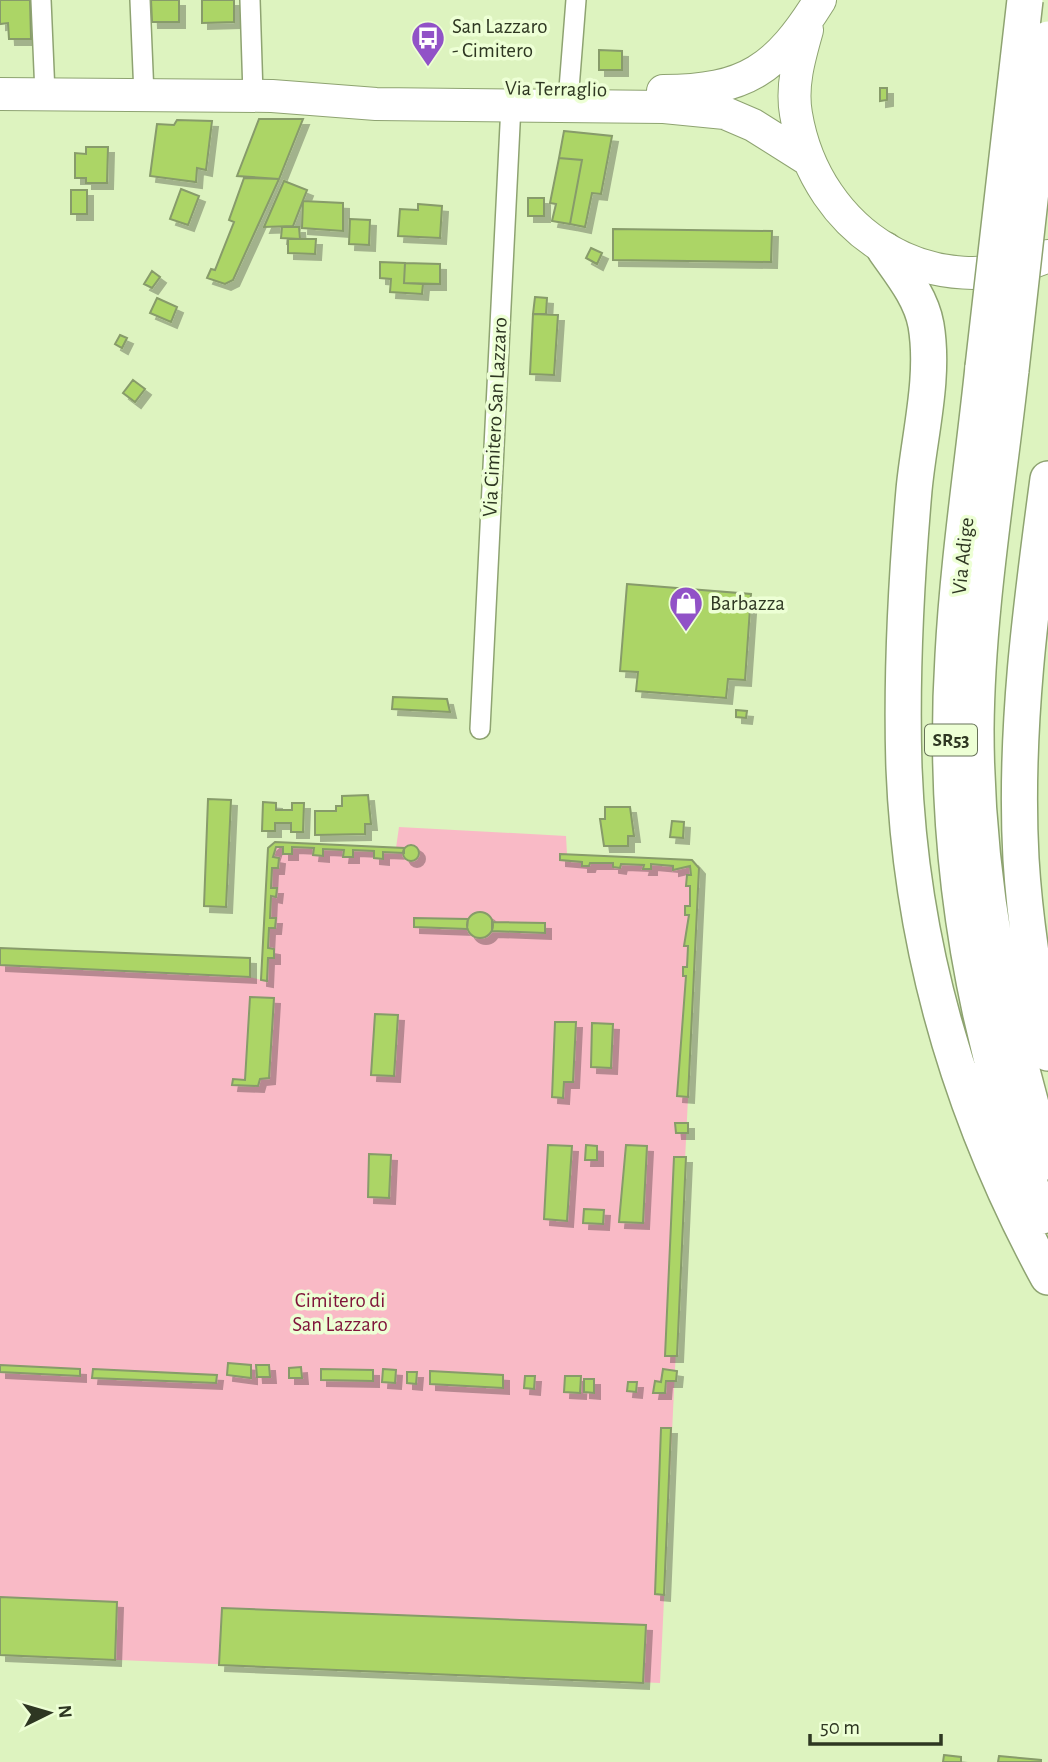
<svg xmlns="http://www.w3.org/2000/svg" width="1048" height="1762" viewBox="0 0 1048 1762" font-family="'Alegreya Sans',sans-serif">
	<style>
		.green { fill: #f9bac6 }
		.building { fill: #acd566; stroke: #879b6a; stroke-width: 2; filter: url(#shadow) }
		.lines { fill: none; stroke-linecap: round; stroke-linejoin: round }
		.street-casing { stroke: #8ea371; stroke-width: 22 }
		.primary-casing { stroke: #8ea371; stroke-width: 34 }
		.highway-casing { stroke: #8ea371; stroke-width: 38 }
		.street { stroke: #fff; stroke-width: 19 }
		.primary { stroke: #fff; stroke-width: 32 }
		.highway { stroke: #fff; stroke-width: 35 }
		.highway-bridge-casing { stroke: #8ea371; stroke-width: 38; stroke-linecap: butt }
		.highway-bridge { stroke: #fff; stroke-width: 35 }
		.labels { text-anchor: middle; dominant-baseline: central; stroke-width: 7; stroke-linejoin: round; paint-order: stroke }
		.shield { fill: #edffd5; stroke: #677358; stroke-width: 2 }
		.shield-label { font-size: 19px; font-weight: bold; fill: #2e3722 }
		.poi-label { font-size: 21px; fill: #2e3722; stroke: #edffd5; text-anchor: start }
		.street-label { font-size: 21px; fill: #2e3722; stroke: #edffd5 }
		.park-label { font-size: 21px; fill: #7f143a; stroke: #edffd5 }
	</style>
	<defs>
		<filter id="shadow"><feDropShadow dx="6" dy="6" stdDeviation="0" flood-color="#0004"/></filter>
	</defs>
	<rect width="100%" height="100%" fill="#ddf3bf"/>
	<path class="green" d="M399,827L566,836L567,854L692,860L699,868L660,1683L0,1655V948L250,958V977L261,980L268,848L275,842L396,848Z"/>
	<path class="building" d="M0,0H30L31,39H9L8,23L0,24Z
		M151,0H179V22H152Z
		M202,0H234V22L202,23Z
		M599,50L622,51V70H599Z
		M880,88H887V100L880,101Z
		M259,119H303L279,179L237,176Z
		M177,120L212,121L206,170L197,168L196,182L150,176L157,124L174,125Z
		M564,131L612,136L601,194L592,193L585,227L570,224L582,160L559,158Z
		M86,147H108L107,183H86V178H75V153L86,154Z
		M559,158L582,160L570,224L552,221L556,204L550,203Z
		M244,178L279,179L233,280L225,284L207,278L211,269L215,270L234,222L229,220Z
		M284,181L307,190L293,226L264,227Z
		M181,189L199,196L188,225L170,219Z
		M71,190H87V214H71Z
		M528,198H544V216H528Z
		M303,201L343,203V231L302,228Z
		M418,204L442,206L440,238L398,236L400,209L418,210Z
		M350,219L370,220L369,245L349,244Z
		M282,227H299L300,239L281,238Z
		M613,229L772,231L771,262L613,260Z
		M288,239H316L315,254L288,253Z
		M591,248L602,253L597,264L586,258Z
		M380,262L405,263L404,283L423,284L422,294L390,292L391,279L380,278Z
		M405,263L440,264V284L404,283Z
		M152,271L160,277L152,288L144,284Z
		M535,297L547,298L546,314H533Z
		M157,298L177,307L171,322L150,313Z
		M533,314L558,315L554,375L530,374Z
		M120,335L127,338L122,348L115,344Z
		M133,380L145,389L135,402L123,393Z
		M627,584L751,594L745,680L728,679L726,698L636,691L638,672L620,671Z
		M393,697L447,699L450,712L392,709Z
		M736,710L747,711L746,718L736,717Z
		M368,795L371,824H365V834L315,835V811H336V806H342V796Z
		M208,799L231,800L226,907L204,906Z
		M263,802L276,803V810H292V803H304L303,832H291V823H275V831H262Z
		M605,807H630L634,836H628V846H604L600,819H605Z
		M672,821L684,822L683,838L670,837Z
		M275,842L404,848V853L383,852V859L374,858V851L353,850V857H343L344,850L323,849V856L313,855L314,848L292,847V854H283V847H276L273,857L279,858L278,868H272L271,888H277L276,897L271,896L270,918H276L275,928H269L268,948L274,949V958H268L267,981L261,980L268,848Z
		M403 853a8 8 0 1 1 16 0a8 8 0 1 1-16 0Z
		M560,854L692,860L699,868L688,1097L677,1096L686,976H683V967H687L688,946H684L689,915H685V906H690V886H686L687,875H691L690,866L673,870V866L651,864V869H643L644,865L621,864L620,868L613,867V863H590L589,866H582V862L560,860Z
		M467 925a13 13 0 1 1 26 0a13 13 0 1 1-26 0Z
		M414,918L468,919L467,929L414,927Z
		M492,922L545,923V933L492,931Z
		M0,948L250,958V977L0,965Z
		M250,997L274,998L269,1078L260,1079L258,1086L232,1085L233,1079L245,1080Z
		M375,1014L398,1015L394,1076L371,1075Z
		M555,1022H576L573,1082H564L563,1098L552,1097Z
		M592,1023L613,1024L611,1068L591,1067Z
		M675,1123H688V1133H676Z
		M548,1145L572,1146L567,1221L544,1219Z
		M586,1145L597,1146V1160H585Z
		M626,1145L647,1146L643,1223L619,1222Z
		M369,1154L391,1155L389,1198L368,1197Z
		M674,1157H686L677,1356H665Z
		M584,1209L604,1210L603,1224L583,1223Z
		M228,1363L251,1365V1378L227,1375Z
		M0,1365L80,1369V1376L0,1372Z
		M256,1365H269L270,1377H257Z
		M301,1367L302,1378H289V1368Z
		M93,1369L217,1375L216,1383L92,1378Z
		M321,1369L373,1370V1381L321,1380Z
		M383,1369L396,1370L395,1383L382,1382Z
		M663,1369L677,1371L676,1381H666L665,1393H653L655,1381L661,1382Z
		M430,1371L503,1375V1388L430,1384Z
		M407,1372H417L416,1384L407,1383Z
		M525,1376H535L534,1389L524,1388Z
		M565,1376H581L580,1393L564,1392Z
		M584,1379H594V1393L584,1392Z
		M628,1382H637L636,1392L627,1391Z
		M661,1428H671L664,1595L655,1594Z
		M0,1597L117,1602L115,1660L0,1655Z
		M222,1608L646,1625L643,1683L219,1665Z
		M944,1755L961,1757V1762H943Z
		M999,1756L1041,1760V1762H998Z"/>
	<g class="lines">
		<g class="street-casing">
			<path id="street" d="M41,0L45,94
				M140,0L144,95
				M250,0L253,95
				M569,89L576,0
				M480,729L511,105"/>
		</g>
		<g class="primary-casing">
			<path id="primary" d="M807,30C799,58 791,86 796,114C816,234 934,308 1048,256
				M663,91C746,91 777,69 820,0
				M0,94L272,96L376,104L664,107L725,113L753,125L807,159"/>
		</g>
		<g class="highway-casing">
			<path id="highway" d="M885,250C901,273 921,297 926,325C935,378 919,436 914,490C906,582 901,675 904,768C911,948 962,1119 1048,1277
				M983,367C973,463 958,560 953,656C941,850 972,1035 1042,1216
				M1011,370C998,489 977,610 976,729C976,879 1004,1021 1048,1162
				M1048,479C1031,605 1014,731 1021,859C1025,925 1036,989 1048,1053"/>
		</g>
		<use href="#street" class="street"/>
		<use href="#primary" class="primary"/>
		<use href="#highway" class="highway"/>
		<g class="highway-bridge-casing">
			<path id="highway-bridge" d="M983,367L1025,0
				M1011,370L1048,39"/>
		</g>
		<use href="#highway-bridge" class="highway-bridge"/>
	</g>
	<defs>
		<g id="bus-pin" transform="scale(1.75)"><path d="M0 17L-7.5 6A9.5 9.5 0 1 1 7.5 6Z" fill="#9152c7" stroke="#edffd5"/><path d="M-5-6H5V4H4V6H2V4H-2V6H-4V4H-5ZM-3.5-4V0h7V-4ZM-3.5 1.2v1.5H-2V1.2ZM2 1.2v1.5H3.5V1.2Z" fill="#fff"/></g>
		<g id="shop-pin" transform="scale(1.75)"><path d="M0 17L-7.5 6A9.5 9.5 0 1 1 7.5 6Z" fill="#9152c7" stroke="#edffd5"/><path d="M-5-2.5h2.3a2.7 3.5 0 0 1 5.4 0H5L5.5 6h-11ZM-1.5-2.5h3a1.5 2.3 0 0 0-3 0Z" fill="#fff"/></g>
	</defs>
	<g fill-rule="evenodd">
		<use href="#bus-pin" x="428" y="38"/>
		<use href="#shop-pin" x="686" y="603"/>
	</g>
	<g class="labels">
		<rect class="shield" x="925" y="724.5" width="52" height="31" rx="5"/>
		<g class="shield-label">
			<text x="951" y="740">SR53</text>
		</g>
		<g class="poi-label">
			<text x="452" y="26">San Lazzaro<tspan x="452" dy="24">- Cimitero</tspan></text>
			<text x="710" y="603">Barbazza</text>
		</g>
		<g class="street-label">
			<text transform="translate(556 89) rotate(1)">Via Terraglio</text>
			<text transform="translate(495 417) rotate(-87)">Via Cimitero San Lazzaro</text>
			<text transform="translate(963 556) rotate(-84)">Via Adige</text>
		</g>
		<g class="park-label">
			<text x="340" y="1300">Cimitero di<tspan x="340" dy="24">San Lazzaro</tspan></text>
		</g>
	</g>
	<g transform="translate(49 1713) rotate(85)" stroke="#edffd5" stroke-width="5" paint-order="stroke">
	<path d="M0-5L12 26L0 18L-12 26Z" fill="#2e3722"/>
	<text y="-10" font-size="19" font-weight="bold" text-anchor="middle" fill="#2e3722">N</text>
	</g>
	<path d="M810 1734v10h131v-10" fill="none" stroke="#2e3722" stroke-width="3.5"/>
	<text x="820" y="1734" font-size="21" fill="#2e3722" stroke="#edffd5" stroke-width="5" paint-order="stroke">50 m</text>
</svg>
